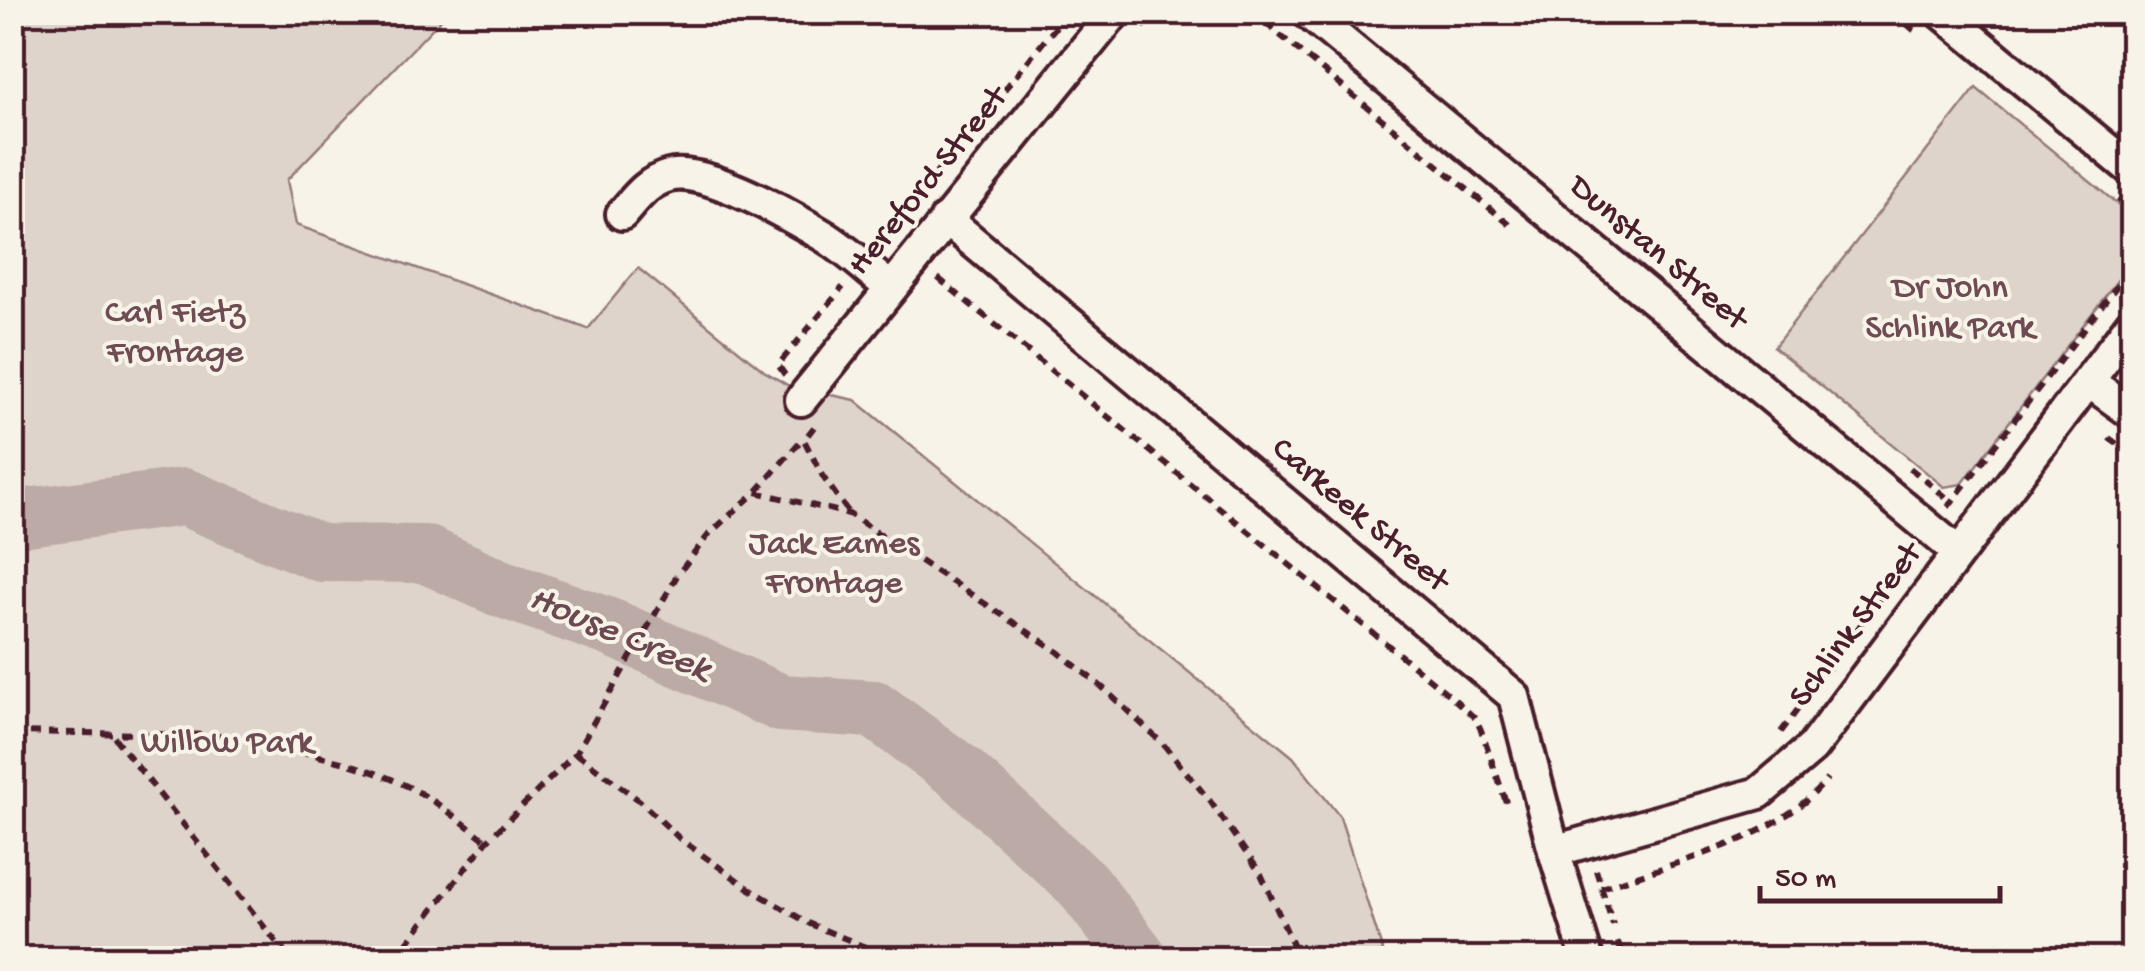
<svg xmlns="http://www.w3.org/2000/svg" width="2145" height="971" font-family="'Gochi Hand',sans-serif">
<rect width="100%" height="100%" fill="#f7f3e8"/>
<filter id="ink" filterUnits="userSpaceOnUse"><feTurbulence type="fractalNoise" baseFrequency=".01" numOctaves="2"/><feDisplacementMap in="SourceGraphic" scale="20" xChannelSelector="R" yChannelSelector="G"/><feConvolveMatrix kernelMatrix="1 2 1 2 8 2 1 2 1" color-interpolation-filters="sRGB"/></filter>
<g filter="url(#ink)">
<path fill="#ded4cc" stroke="#947a7c" stroke-width="2.5" d="M12 13H447L287 180 296 225 588 329 638 268 764 371 789 386 855 400 1293 757 1340 817 1385 958H13Z
M1976 88 2132 216V261L1962 484 1944 487 1774 347Z"/>
<g fill="none" stroke-linecap="round" stroke-linejoin="round">
<path stroke="#bcaaa7" stroke-width="58" d="M12 519 184 497 321 553 425 554 500 588 612 628 781 703 874 709 961 773 1082 884 1139 958"/>
<defs>
<path id="street" d="M1307 12 1959 553
M1941 12 2132 170
M622 214C636 198 647 182 669 176 704 166 792 217 824 236 848 251 869 271 891 288
M946 219 1514 696 1554 851 1587 958
M2088 381 2132 413
M801 400 1115 12
M1554 851 1759 793 1812 748 2132 323"/>
</defs>
<use href="#street" stroke="#4a1f2b" stroke-width="38"/>
<path stroke="#4a1f2b" stroke-width="6" stroke-dasharray="10 8" stroke-linecap="butt" d="M1252 12 1514 228
M1893 12 1916 32
M1143 27 1155 12
M2118 199 2132 211
M879 243 1068 12
M938 278 1454 699 1476 719 1481 730 1507 805
M785 375 778 365 843 287
M814 427 804 440 823 477 849 513
M2109 438 2132 455
M1910 468 1952 502
M757 491 804 437
M1948 507 2132 266
M12 732 219 735C277 746 358 761 411 788 438 802 463 823 487 841
M1781 732 1914 553
M114 737 289 958
M576 753 640 801 680 839 750 889 810 924 892 958
M1596 870 1613 925
M1601 888C1674 862 1779 840 1827 779
M1618 942 1623 958
M395 958 487 841 576 753 678 574 710 533 756 492 849 514 1057 651 1102 687 1163 744 1210 801 1261 874 1299 958
M2108 958 2132 929"/>
<use href="#street" stroke="#f7f3e8" stroke-width="30"/>
</g>
</g>
<g text-anchor="middle" dominant-baseline="central" stroke-width="8" stroke-linejoin="round" paint-order="stroke">
<g font-size="35" fill="#4a1f2b" stroke="#f7f3e8">
<text transform="translate(929 182) rotate(-51)">Hereford Street</text>
<text transform="translate(1657 254) rotate(40)">Dunstan Street</text>
<text transform="translate(1359 516) rotate(40)">Carkeek Street</text>
<text transform="translate(1857 626) rotate(-53)">Schlink Street</text>
</g>
<g font-size="35" fill="#6f4c53" stroke="#f7f3e8">
<text x="1950" y="289">Dr John<tspan x="1950" dy="40">Schlink Park</tspan></text>
<text x="175" y="314">Carl Fietz<tspan x="175" dy="40">Frontage</tspan></text>
<text x="834" y="545">Jack Eames<tspan x="834" dy="40">Frontage</tspan></text>
<text x="227" y="744">Willow Park</text>
</g>
<g font-size="38" font-style="italic" fill="#6c4950" stroke="#f7f3e8">
<text transform="translate(619 636) rotate(23)">House Creek</text>
</g>
</g>
<rect width="2145" height="971" fill="none" stroke="#f7f3e8" stroke-width="50"/>
<rect x="25" y="25" width="2095" height="921" fill="none" stroke="#4a1f2b" stroke-width="4" filter="url(#ink)"/>
<path d="M1760 886v15h240v-15" fill="none" stroke="#4a1f2b" stroke-width="5"/>
<text x="1775" y="886" font-size="30" fill="#4a1f2b" stroke="#f7f3e8" stroke-width="8" paint-order="stroke">50 m</text>
</svg>
